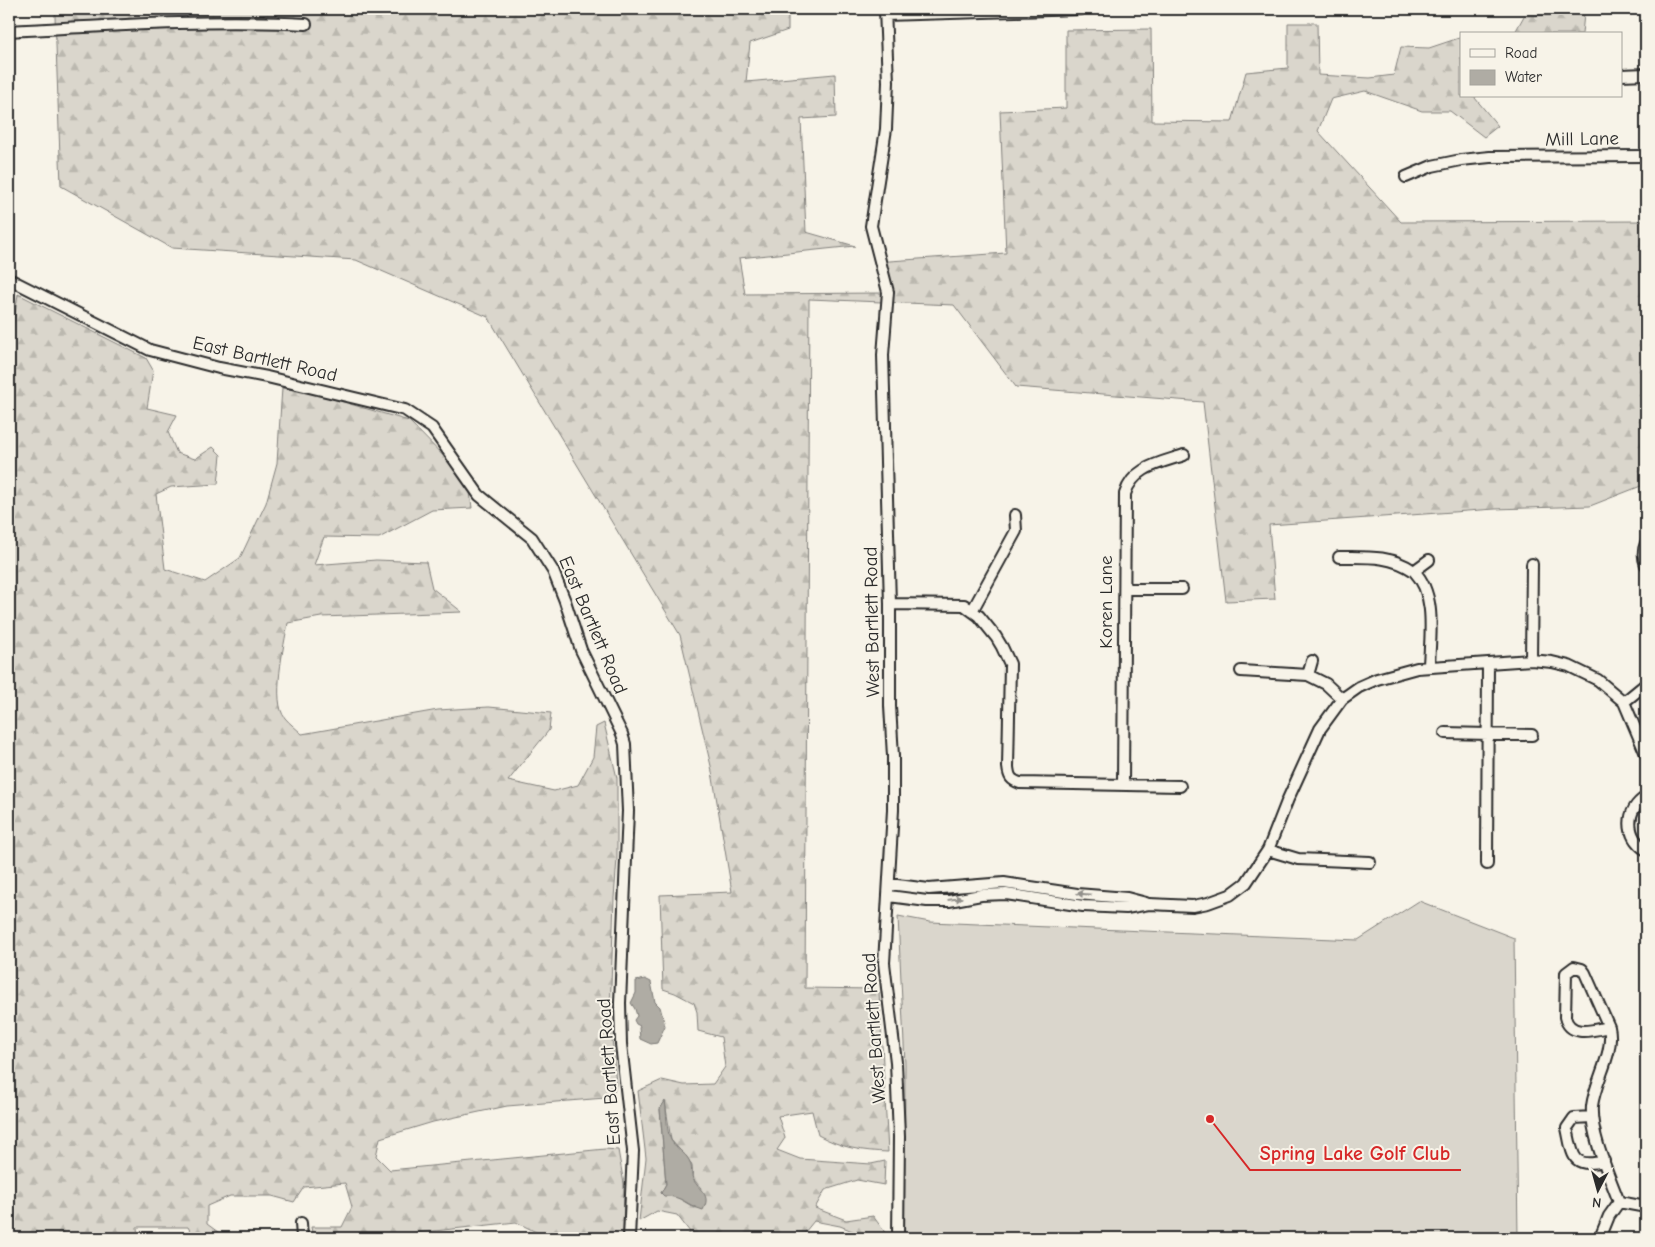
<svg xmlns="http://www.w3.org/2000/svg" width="1655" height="1247" font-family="'Comic Neue',sans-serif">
<defs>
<pattern id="forest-firs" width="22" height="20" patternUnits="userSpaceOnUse" patternTransform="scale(1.25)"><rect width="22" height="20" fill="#dad6cc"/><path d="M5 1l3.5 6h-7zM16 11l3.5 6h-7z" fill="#bbb8af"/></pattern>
</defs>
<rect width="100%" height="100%" fill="#f7f3e8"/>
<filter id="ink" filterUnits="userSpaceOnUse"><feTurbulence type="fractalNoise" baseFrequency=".02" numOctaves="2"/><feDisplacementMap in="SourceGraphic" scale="10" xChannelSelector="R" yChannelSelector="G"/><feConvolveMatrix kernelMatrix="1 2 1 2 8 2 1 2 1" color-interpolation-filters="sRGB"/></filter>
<g filter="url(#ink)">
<path fill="#dad6cc" stroke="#82807c" d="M1419 901 1514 938 1518 1238H904L905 1065 898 916 930 922 1358 940Z"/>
<path fill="url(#forest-firs)" stroke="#82807c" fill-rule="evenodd" d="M56 9H788V30L750 43 746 82 835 74 836 117 801 119 806 232 855 246 739 258 745 294 882 293 875 262 1006 253 1000 111 1066 108V30L1151 29 1152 121 1232 122 1246 72 1288 68V23H1317L1318 75 1370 78 1394 75 1401 47 1429 48 1459 38 1461 39V96H1476L1475 98 1498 126 1484 137 1450 111H1422L1365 91 1331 99 1318 131 1401 222 1646 221V484L1590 506 1495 509 1269 525 1275 599 1226 601 1203 402 1016 387 954 305 809 299 805 988 874 989 879 992 888 1152C861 1151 842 1148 818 1135L812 1111 778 1116 785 1138 777 1150 800 1159 871 1164 885 1161 884 1185 857 1180 825 1190 815 1208 846 1220 873 1216 889 1238H870L840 1226 814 1221 805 1232 806 1238H686L690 1232 677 1215 657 1211 639 1221 646 1158 638 1091 662 1080 684 1085 713 1084 725 1067 721 1037 698 1031 697 1012 694 1003 675 993 663 989 660 895 732 892 711 766 680 635 488 317 356 260 172 248 61 186 55 16ZM665 1102 671 1140 688 1159 692 1166 693 1179 701 1188 695 1208 675 1196 661 1193 666 1184 660 1109Z
M1584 14 1582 34H1514L1524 16Z
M18 294 146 358 153 370 147 408 177 415 168 432 177 453 195 459 213 447 221 455 218 484 171 487 156 494 165 569 205 582 240 558 266 503 277 463 282 388 312 393 409 421 458 471 470 492 472 508 432 510 379 538 324 537 314 565 376 560 426 562 432 588 462 612 321 617 288 623C284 644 271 702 285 718 290 724 297 729 302 734L438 710 489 707 551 713 549 730 508 781 554 791 578 785 593 757 596 727 604 723 617 778V859L614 898 610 1015 616 1083 614 1092 605 1098 507 1106 433 1122 380 1138 376 1156 390 1170 605 1149 618 1150 624 1184 623 1238H537L538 1233 516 1222 371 1238H313L311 1227H342L352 1207 345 1183 304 1187 294 1202 272 1196H230L207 1206V1224L222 1235 268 1238H194L188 1227H137L138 1238H9V354Z"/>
<path fill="#afaca4" stroke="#7a7874" d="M645 979 651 982 655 1002 660 1007 665 1026 657 1043 651 1044 640 1039 639 1028 640 1026 636 1024 634 1020 637 1016 635 1009 631 1003 636 993V981Z
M665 1101C667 1111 666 1131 671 1140 674 1146 682 1151 687 1157 694 1166 690 1172 693 1179 699 1191 712 1194 703 1210 686 1205 683 1196 664 1196L661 1193 666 1184 660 1109Z"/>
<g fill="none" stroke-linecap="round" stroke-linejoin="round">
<defs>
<path id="minor" d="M885 9 888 82 886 129 871 226 888 292 883 355 890 604V706L893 756V810L884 963 896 1062 899 1137 898 1238
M885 15 1081 9
M9 31C108 26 207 19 306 24
M1621 75 1646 74
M1406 177 1432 166 1461 160 1490 157 1646 156
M9 279 150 350 219 368 267 377 405 410 432 428 479 495 532 538 553 571 565 601 581 650 622 734 625 744 628 811 620 1003 621 1044 633 1151 629 1238
M1646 543C1643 550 1643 558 1646 565
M1339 557C1366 557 1391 555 1414 571L1429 560
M1414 571C1437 595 1430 636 1429 666
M1125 589H1182
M890 604 964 605 979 616 996 637 1002 647 1010 664 1008 767C1009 777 1011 780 1020 783L1180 786
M972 611 1016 531 1015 515
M1531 660 1532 564
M1241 671 1308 675 1326 684 1342 699
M1308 675 1312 661
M1624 702 1646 684
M1445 733 1532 735
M1123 785 1125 494C1133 467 1160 463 1184 455
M1646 797C1625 810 1625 836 1646 850
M1268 850 1298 859 1370 862
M1487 864 1488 663
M889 884 929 889 1004 883 1077 894 1127 898 1146 903
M889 896 927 901H949L981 895 1006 894 1083 906 1126 908 1149 904 1193 906 1208 903 1230 895 1246 883 1268 850 1288 799 1320 729 1342 699 1359 687 1377 679 1417 668 1531 660 1552 662 1569 666 1598 680 1624 702 1646 754
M1574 967 1582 969 1585 973 1609 1027C1593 1030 1570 1038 1565 1017L1566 973Z
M1592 1117 1574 1118 1567 1128C1573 1155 1571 1169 1604 1161
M1619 1202 1646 1207
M301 1223 302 1238
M1600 1238 1609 1216 1619 1202C1609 1175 1590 1134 1592 1106 1595 1080 1615 1053 1609 1027"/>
</defs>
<use href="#minor" stroke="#2b2b2b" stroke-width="14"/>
<use href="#minor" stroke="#f7f3e8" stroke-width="10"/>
</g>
<defs><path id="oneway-solid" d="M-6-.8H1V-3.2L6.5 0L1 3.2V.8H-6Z" transform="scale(1.25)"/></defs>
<g fill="#918f8a">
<use href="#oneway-solid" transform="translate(1084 894) rotate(-175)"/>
<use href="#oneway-solid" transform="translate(955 899) rotate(-8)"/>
</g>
</g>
<g text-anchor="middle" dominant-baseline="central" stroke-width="4" stroke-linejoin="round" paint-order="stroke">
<g font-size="19" fill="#2b2b2b" stroke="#f7f3e8">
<text transform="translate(1582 139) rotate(-1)">Mill Lane</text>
<text transform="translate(265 359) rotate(13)">East Bartlett Road</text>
<text transform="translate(1106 602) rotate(-90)">Koren Lane</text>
<text transform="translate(872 622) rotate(-91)">West Bartlett Road</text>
<text transform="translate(593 625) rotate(67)">East Bartlett Road</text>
<text transform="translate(874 1028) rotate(-94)">West Bartlett Road</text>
<text transform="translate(609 1072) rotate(-94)">East Bartlett Road</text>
</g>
</g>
<path fill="none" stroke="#d62828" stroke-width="2" d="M1210 1119L1250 1170H1461"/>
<circle fill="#d62828" stroke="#f7f3e8" stroke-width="2" cx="1210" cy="1119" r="5"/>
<g font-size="20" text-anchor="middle" font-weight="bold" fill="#d62828" stroke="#f7f3e8" stroke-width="4" stroke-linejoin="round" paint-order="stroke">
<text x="1355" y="1160">Spring Lake Golf Club</text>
</g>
<rect width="1655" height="1247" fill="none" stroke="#f7f3e8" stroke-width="30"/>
<rect x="15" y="15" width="1625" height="1217" fill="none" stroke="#2b2b2b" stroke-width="2" filter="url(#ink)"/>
<rect x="1460" y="32" width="162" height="65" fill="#f7f3e8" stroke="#a5a39c"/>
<rect x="1470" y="49" width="25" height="8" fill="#f7f3e8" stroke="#a5a39c"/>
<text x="1505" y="58" font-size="15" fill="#2b2b2b">Road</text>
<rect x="1470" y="70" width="25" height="15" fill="#afaca4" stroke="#a5a39c"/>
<text x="1505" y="82" font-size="15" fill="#2b2b2b">Water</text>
<g transform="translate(1598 1190) rotate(186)" stroke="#f7f3e8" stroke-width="4" paint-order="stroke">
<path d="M0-4L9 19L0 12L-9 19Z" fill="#2b2b2b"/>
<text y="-8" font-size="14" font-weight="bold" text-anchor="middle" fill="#2b2b2b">N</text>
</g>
</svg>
